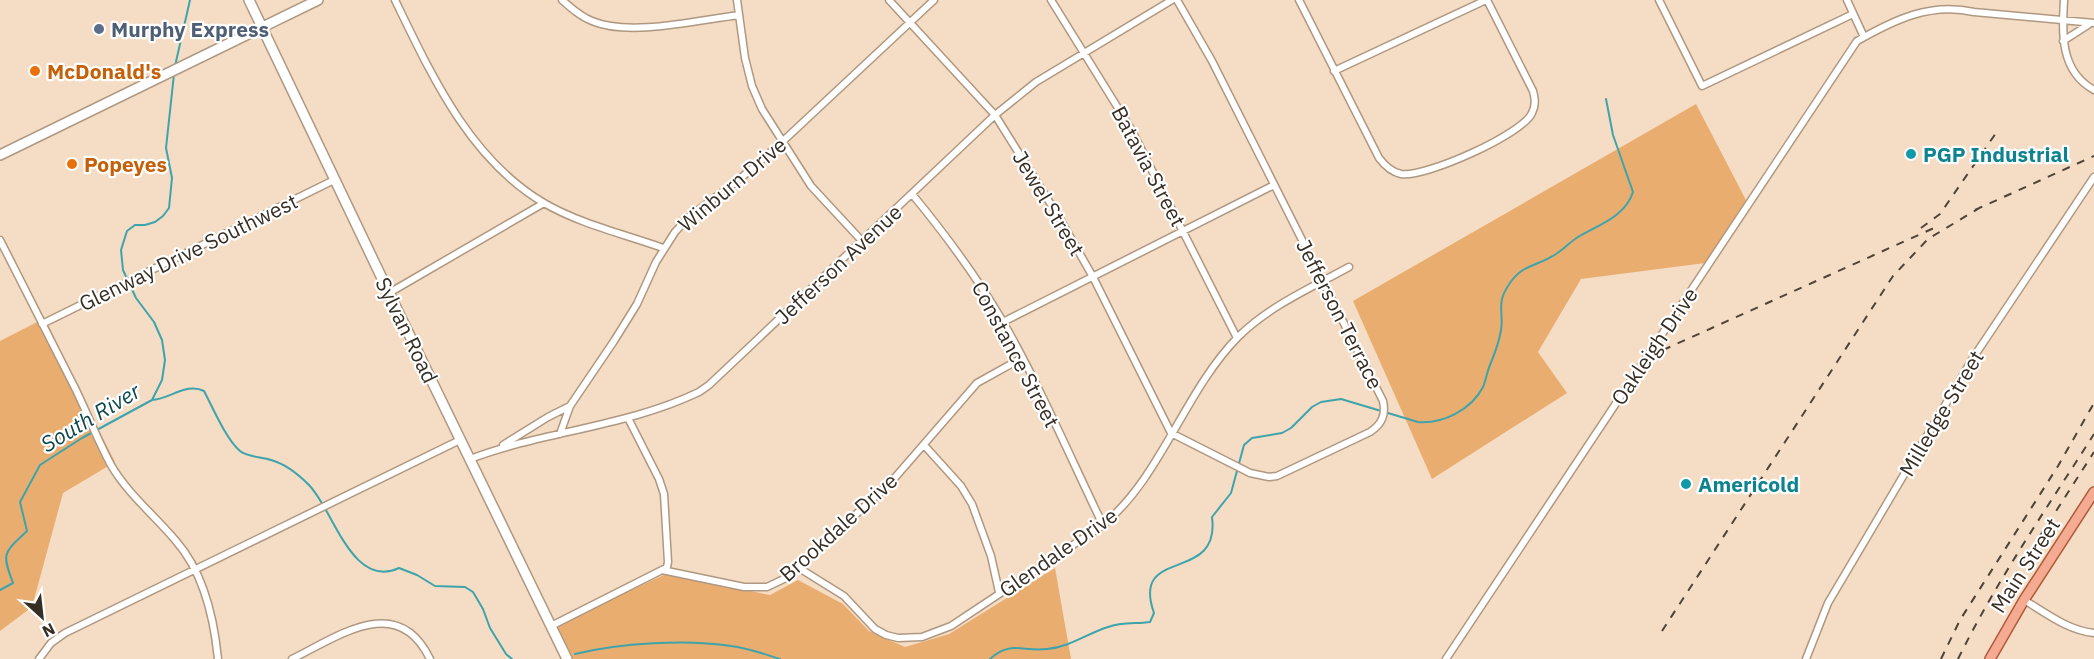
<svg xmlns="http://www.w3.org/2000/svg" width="2094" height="659" font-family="'IBM Plex Sans',sans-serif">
<rect width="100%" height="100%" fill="#f5dcc4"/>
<path fill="#eaad70" d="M1696 104 1747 202 1713 262 1581 279 1538 352 1567 393 1432 479 1353 301Z
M45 318 79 391 115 462 63 493 32 607 0 631V341Z
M1055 568 1071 659H570L554 626 666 574 770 595 798 580 843 604 869 631 905 647 949 634Z"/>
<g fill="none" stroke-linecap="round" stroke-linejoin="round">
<path stroke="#3ea4ac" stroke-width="2" d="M175 66 190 0
M152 400C170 399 187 382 204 391 213 408 226 439 240 451 247 457 262 457 271 460 286 464 298 474 309 485 333 509 352 590 399 568L417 575 435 586 465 587 473 592 483 609 490 628 506 654 512 659
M0 590 13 583C1 552 4 553 27 531L20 502 40 465 82 438 152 400 162 380 165 360 162 340 154 322 136 298 123 270 121 250 127 231 135 225H145L155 222 163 216 169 208 172 178 166 148 174 74
M575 654C620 643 686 639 731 646 748 648 764 654 780 659
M990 659C1010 640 1023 652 1047 649 1070 647 1086 634 1108 627 1122 622 1136 624 1150 622L1154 613C1130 545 1221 585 1212 517L1231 493 1244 445 1252 438 1282 433 1291 428 1312 407 1321 402 1341 399 1418 422C1443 424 1471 410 1483 387 1486 380 1487 372 1490 365 1495 353 1499 343 1501 330 1504 313 1496 304 1508 286 1522 263 1537 267 1556 254 1564 249 1570 242 1578 237 1598 225 1625 217 1633 192L1613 135 1606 99"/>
<defs>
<path id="street" d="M395 0C431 74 469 159 544 203 580 224 624 234 663 248
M562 0C571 8 581 17 592 21 630 37 698 20 739 15
M737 0 745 58 752 86 762 109 811 186 862 241
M889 0 995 115 1060 219 1093 277 1171 433 1250 473 1269 477 1277 476 1370 432C1382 424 1386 415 1383 401L1212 61 1177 0
M1051 0 1131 129 1237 338
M1299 0 1379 158C1385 166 1392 172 1401 174 1425 178 1523 134 1532 113 1536 105 1535 99 1533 91L1487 0
M1659 0 1702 86 1853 14
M1847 0 1864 37
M2064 0C2062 34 2060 71 2094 90
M2063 41 2088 25
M1334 71 1486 0
M912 194C945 234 976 276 1002 320 1040 386 1070 457 1103 525
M0 240C25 290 51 340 76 390 88 415 98 441 111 465 127 493 155 516 176 541 204 573 214 618 218 659
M389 293 544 203
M1003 322 1274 185
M42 324 334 180
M628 418 659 479 664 494 668 562 667 567 662 570
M560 434 570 406 614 341 637 304 656 262 675 232 689 217 741 178 782 142 934 0
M503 445 548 417 570 406
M924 445 961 486 972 504 991 556 999 592
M470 459C544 431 626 427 699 392L709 385 995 115 1036 82 1172 0
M799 568 844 596 875 629 886 635 898 638 922 637 951 626 1103 525C1162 476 1184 392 1238 337 1269 306 1311 288 1349 267
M2024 600C2046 613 2067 630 2094 633
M551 626 662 570 744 587H767L788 577 892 481 977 383 1022 358
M39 659 51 643 65 633 460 440
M292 659C339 636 398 592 430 659
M1446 659 1857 41C1894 20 1930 2 1974 12L2094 23
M1806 659 1828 603 1973 358 2094 177"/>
<path id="secondary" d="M249 0 389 293 567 659
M0 155 318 0"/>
<path id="primary" d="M1990 659 2024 600 2094 492"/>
</defs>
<use href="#street" stroke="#af9881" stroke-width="9"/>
<use href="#secondary" stroke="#af9881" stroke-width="12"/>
<use href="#primary" stroke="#ae5a3b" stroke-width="12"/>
<use href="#street" stroke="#fff" stroke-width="6"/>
<use href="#secondary" stroke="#fff" stroke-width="9"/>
<use href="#primary" stroke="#f5ab91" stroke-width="9"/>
<path stroke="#4f4438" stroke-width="2" stroke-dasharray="8 8" stroke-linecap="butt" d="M1975 210 2094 156
M1921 228 1940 214 1996 133
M1663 350 1934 228
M2013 578 2094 452
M1662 631 1893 276 1928 239 1981 207
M1941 659 1960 620 2058 466 2094 403
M1958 659C1997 580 2047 508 2094 434"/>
</g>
<circle fill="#5c6f8a" stroke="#fff" stroke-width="2" cx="99" cy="29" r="6"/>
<g fill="#e8710a" stroke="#fff" stroke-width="2">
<circle cx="35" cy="71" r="6"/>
<circle cx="72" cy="164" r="6"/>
</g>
<g fill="#0f9aa8" stroke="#fff" stroke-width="2">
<circle cx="1911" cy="154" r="6"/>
<circle cx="1686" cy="484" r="6"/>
</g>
<g text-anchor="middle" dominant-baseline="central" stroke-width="4.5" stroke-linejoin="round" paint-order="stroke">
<g font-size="21" font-weight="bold" fill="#4e5e75" stroke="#fff" text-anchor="start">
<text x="111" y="29">Murphy Express</text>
</g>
<g font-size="21" font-weight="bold" fill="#c56008" stroke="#fff" text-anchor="start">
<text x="47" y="71">McDonald's</text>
<text x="84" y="164">Popeyes</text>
</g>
<g font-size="21" font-weight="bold" fill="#0d838f" stroke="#fff" text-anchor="start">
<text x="1923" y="154">PGP Industrial</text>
<text x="1698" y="484">Americold</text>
</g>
<g font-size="21" fill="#362d23" stroke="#fff">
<text transform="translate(1149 166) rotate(62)">Batavia Street</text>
<text transform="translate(732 184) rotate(-40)">Winburn Drive</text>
<text transform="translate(1049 203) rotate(59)">Jewel Street</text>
<text transform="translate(188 252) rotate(-26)">Glenway Drive Southwest</text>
<text transform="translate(838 264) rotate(-43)">Jefferson Avenue</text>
<text transform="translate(1340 314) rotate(63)">Jefferson Terrace</text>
<text transform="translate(407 330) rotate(64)">Sylvan Road</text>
<text transform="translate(1654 346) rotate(-56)">Oakleigh Drive</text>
<text transform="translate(1016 354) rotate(62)">Constance Street</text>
<text transform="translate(1941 413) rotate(-59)">Milledge Street</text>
<text transform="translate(838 527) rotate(-42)">Brookdale Drive</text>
<text transform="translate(1058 552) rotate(-35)">Glendale Drive</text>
<text transform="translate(2025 565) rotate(-57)">Main Street</text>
</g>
<g font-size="22" font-style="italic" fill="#0a484d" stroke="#fff">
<text transform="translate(90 417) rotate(-31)">South River</text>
</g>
</g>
<g transform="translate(42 617) rotate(153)" stroke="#ffffff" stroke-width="4.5" paint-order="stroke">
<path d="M0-4.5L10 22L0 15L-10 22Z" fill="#362d23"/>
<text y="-9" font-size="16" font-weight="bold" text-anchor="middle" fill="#362d23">N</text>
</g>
</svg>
